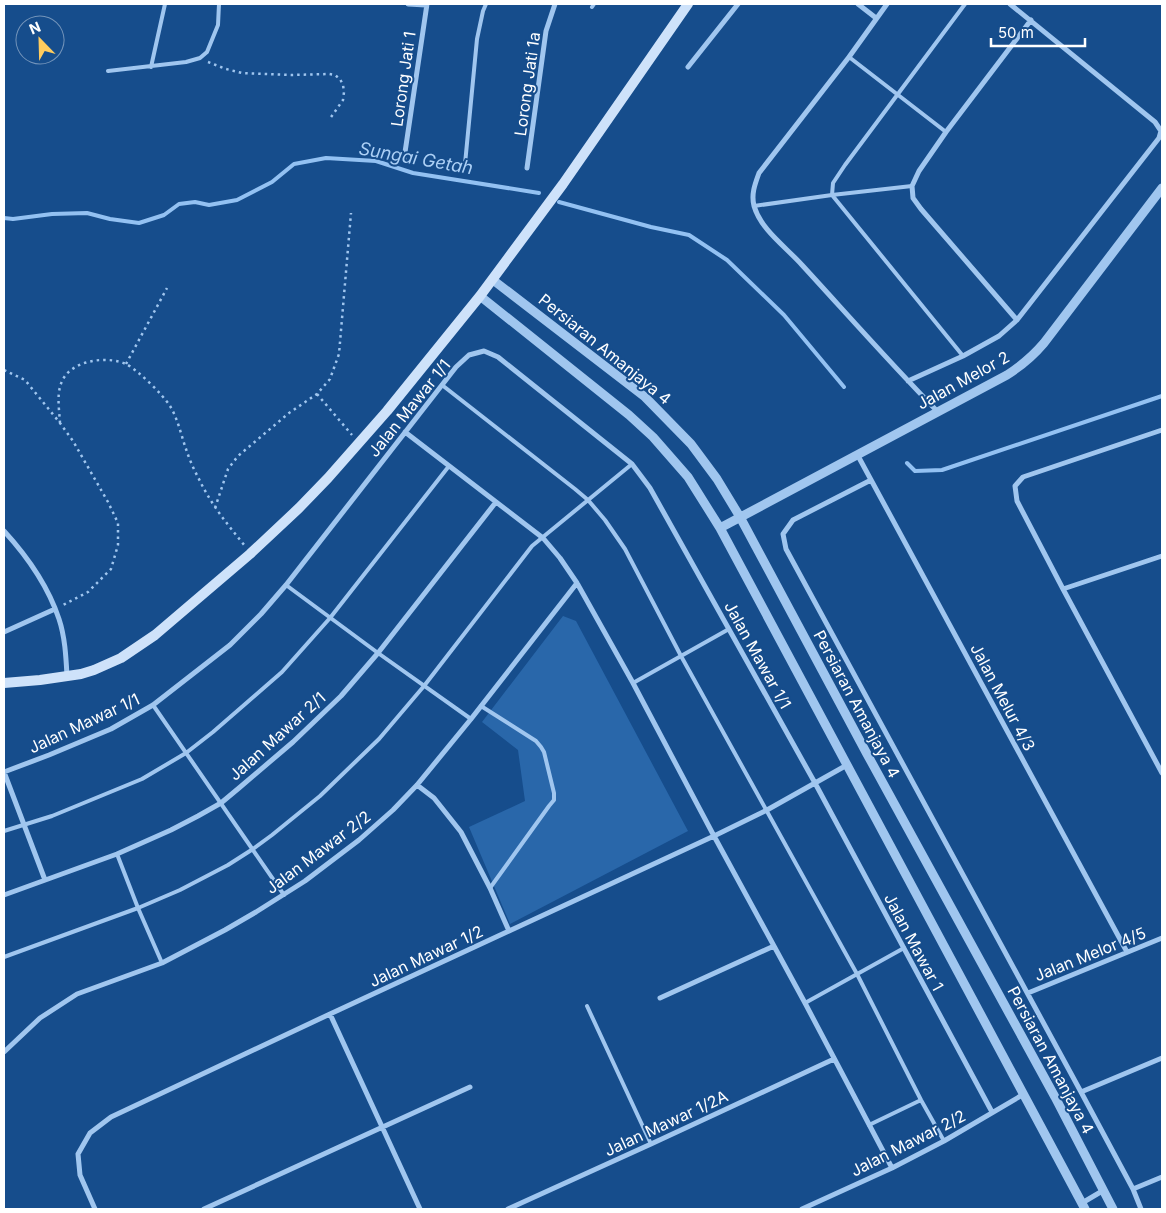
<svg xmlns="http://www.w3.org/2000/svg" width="1166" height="1213" font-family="Inter,sans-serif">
<rect width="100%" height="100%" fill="#164d8c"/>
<path fill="#2967aa" d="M563 616 576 621 688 831 510 924 469 827 525 801 518 750 482 722Z"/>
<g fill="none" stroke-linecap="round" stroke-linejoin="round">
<path stroke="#93c1f2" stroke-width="4" d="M559 202 651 227 689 235 727 260 784 315 844 387
M4 218 13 219 52 214 87 213 110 219 139 223 164 215 179 204 195 202 209 205 237 200 272 182 294 164 326 158 376 161 413 173 539 193
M907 463 915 471 942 470 1162 396"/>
<path stroke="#a0c6ef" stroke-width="2.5" stroke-dasharray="2.5 4" stroke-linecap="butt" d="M208 62 226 69 242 73 292 75 329 74 335 75 340 79 343 85 344 92 343 100 329 120
M126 364 167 288
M4 370 25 380 60 423 73 441 108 502 118 523V545L111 569 88 592 63 605
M317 394 352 435
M60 423C59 405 54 383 71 370 85 359 110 357 126 364 138 370 163 395 170 406 178 419 181 435 186 449 189 458 193 468 198 477 210 503 227 524 245 546
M215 508 228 469 238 456 289 413 317 394 330 379 339 354 351 213"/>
<path stroke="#a0c6ef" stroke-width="4" d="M592 7 594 4
M849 57 946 132
M151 67 165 4
M108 71 186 62 200 58 207 52 218 25 219 4
M465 164 477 39 483 11 486 4
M754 206 832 195 912 186
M963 356 832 195 833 183 845 165 965 4
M442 385 575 489 588 500 605 520 625 549 681 656 857 974 921 1100 944 1141
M286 585 378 653 471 719
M633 683 729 629
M153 705 284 895
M481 706 536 741 541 747 544 752 554 793V800L549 806 490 888
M4 831 52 816 142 779 186 753 213 732 282 672 330 618 449 466
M117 854 138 908 162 963
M4 957 138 908 180 890 228 865 253 849 272 835 320 796 379 739 424 686 532 546 632 464
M805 1003 904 948
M587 1006 651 1144
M869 1125 921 1100"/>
<path stroke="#a0c6ef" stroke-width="5" d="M408 4 426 5
M858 4 876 18
M887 4 849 57 759 173C755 184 751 194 754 206 761 230 786 247 802 265 847 314 891 364 938 412
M688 67 738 4
M404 159 427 4
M527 168 546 31 555 4
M1017 320 921 209 913 198 912 186 919 171 946 132 1031 20
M908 381 963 356 999 336 1017 320 1159 138 1161 131 1155 122 1010 4
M1162 430 1023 477 1015 486 1017 501 1063 589 1162 556
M405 432 543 538 560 558 577 583 633 683 714 836 805 1003 892 1168
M857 454 1127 952
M871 480 793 520 783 534 786 549 1081 1092 1133 1189 1141 1209
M4 531C26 555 48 586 59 619 65 637 66 657 67 676
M1063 589 1162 773
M4 632 55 609
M4 772 49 755 111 729 153 705 230 645 261 614 286 585 456 367 469 355 484 351 498 357 632 464 650 488 815 783 992 1112
M4 772 45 880
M417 785 434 798 461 832 490 888 509 931
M4 895 117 854 171 830 198 816 221 803 239 788 293 742 341 696 378 653 496 502
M1028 993 1162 938
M660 998 774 946
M330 1014 420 1209
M4 1052 40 1018 77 994 162 963 225 930 256 912 305 881 359 840 393 810 417 785 471 719 577 583
M1081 1092 1162 1058
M1133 1189 1162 1177
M1082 1203 1104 1190
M95 1209 80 1175 78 1154 90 1133 111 1117 330 1014 714 836 767 810 847 765
M204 1209 470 1087
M508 1209 651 1144 834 1059
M802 1209 892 1168 944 1141 1024 1094"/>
<path stroke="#a0c6ef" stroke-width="9" d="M493 280 645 397 691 444 717 479 740 517 867 754 1055 1097 1113 1209
M480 296 629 415 653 437 688 477 720 528 1085 1209
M720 528 1007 375C1021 366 1033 356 1044 343L1162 188"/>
<path stroke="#cee2fa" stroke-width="10" d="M4 683 40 680 81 674 94 670 121 658 155 635 250 554 299 508 328 478 387 411 480 296 563 184 688 4"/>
</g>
<g text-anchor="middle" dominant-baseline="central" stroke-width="4" stroke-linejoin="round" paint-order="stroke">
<g font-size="16" fill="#fff" stroke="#164d8c">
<text transform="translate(403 79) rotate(-82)">Lorong Jati 1</text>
<text transform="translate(527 84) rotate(-82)">Lorong Jati 1a</text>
<text transform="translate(605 349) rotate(39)">Persiaran Amanjaya 4</text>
<text transform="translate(963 380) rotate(-29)">Jalan Melor 2</text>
<text transform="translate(409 408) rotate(-51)">Jalan Mawar 1/1</text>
<text transform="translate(758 655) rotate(61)">Jalan Mawar 1/1</text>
<text transform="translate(1003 697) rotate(62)">Jalan Melur 4/3</text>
<text transform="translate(857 704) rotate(62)">Persiaran Amanjaya 4</text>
<text transform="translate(84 723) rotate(-25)">Jalan Mawar 1/1</text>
<text transform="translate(277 736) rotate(-42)">Jalan Mawar 2/1</text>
<text transform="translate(318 852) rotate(-37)">Jalan Mawar 2/2</text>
<text transform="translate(914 942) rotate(62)">Jalan Mawar 1</text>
<text transform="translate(1090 954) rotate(-22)">Jalan Melor 4/5</text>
<text transform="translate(426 956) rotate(-25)">Jalan Mawar 1/2</text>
<text transform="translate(1051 1060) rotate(62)">Persiaran Amanjaya 4</text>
<text transform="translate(666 1123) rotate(-25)">Jalan Mawar 1/2A</text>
<text transform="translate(908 1143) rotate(-27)">Jalan Mawar 2/2</text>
</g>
<g font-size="18" font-style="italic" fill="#acd0f6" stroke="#164d8c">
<text transform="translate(416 158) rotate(10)">Sungai Getah</text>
</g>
</g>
<rect width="1166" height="1213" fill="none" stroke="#ffffff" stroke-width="10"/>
<g transform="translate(40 40) rotate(337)"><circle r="24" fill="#164d8c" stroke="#7394ba"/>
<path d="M0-4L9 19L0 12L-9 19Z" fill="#ffcc5e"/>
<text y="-8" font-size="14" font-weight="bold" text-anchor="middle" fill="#ffffff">N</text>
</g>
<path d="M991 38v8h94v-8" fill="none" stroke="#ffffff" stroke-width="2.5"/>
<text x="998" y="38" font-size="15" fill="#ffffff" stroke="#164d8c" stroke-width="4" paint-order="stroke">50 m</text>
</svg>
